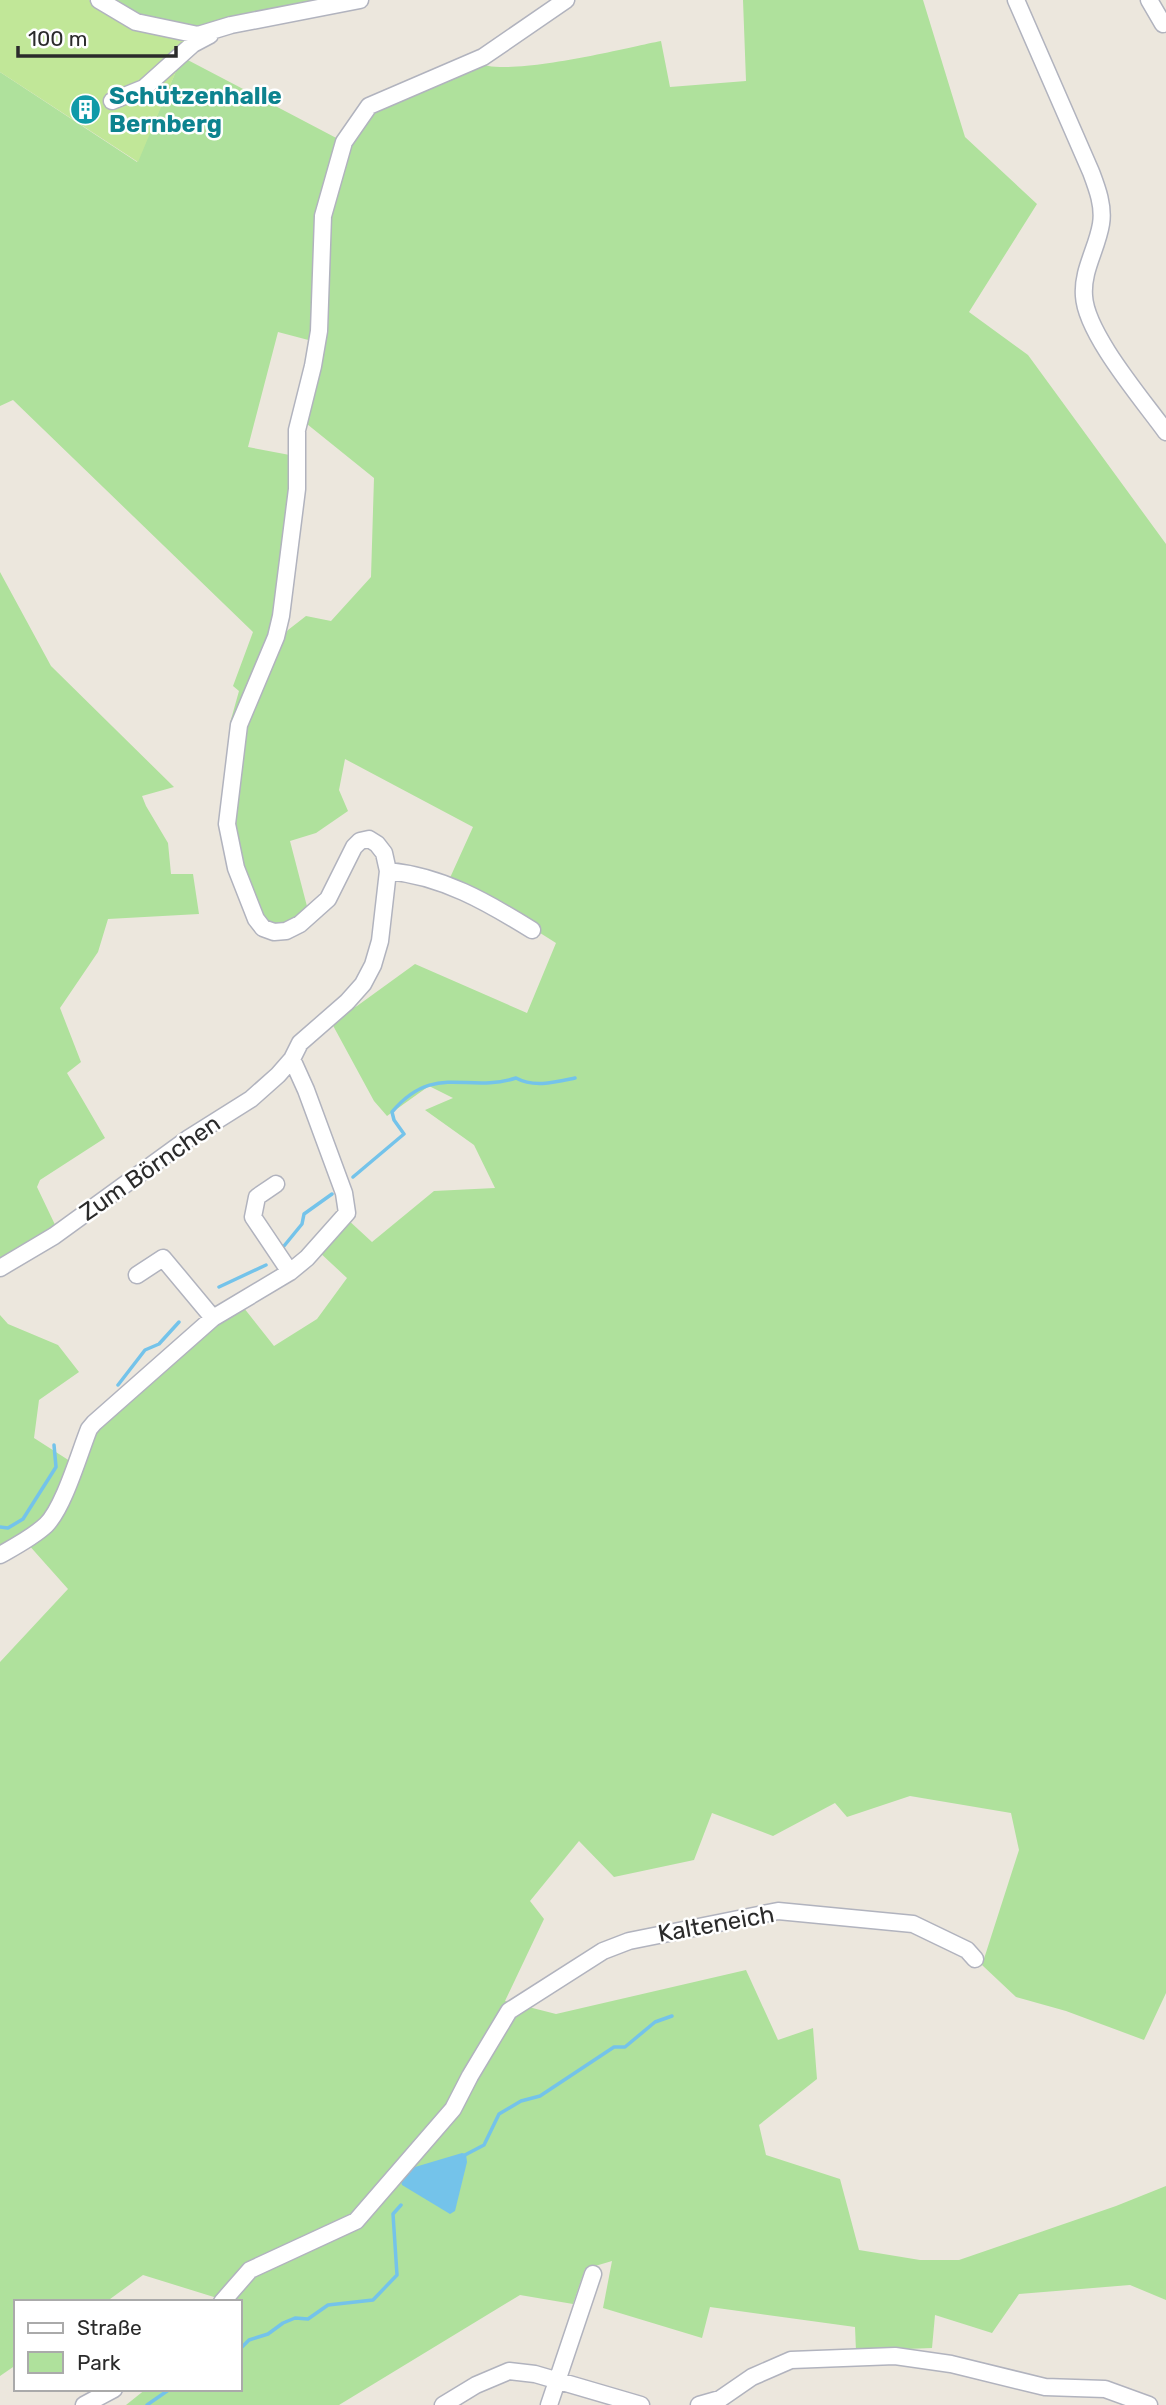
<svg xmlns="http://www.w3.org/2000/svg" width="1166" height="2405" font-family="Rubik,sans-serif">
<rect width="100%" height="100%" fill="#ece7dd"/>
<path fill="#afe19c" d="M102 0H334L199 32 137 20Z
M743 0H923L965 137 1037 204 969 312 1028 355 1166 544V1993L1144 2040 1066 2011 1016 1997 982 1965 1019 1850 1011 1813 910 1796 847 1817 835 1803 773 1836 712 1813 694 1860 614 1877 579 1841 530 1901 544 1919 505 2001 556 2014 746 1970 778 2040 813 2028 817 2079 759 2125 766 2155 840 2179 859 2250 920 2260H959L1116 2206 1166 2186V2300L1130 2285 1019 2294 992 2333 935 2315 932 2348 856 2351 855 2327 710 2307 702 2338 603 2308 612 2261 585 2269 573 2304 520 2295 339 2405H126L146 2389H240V2302H230L143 2275 106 2302H16V2365L0 2376V1662L68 1589 27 1543 0 1558V1315L8 1324 58 1345 79 1372 39 1400 34 1438 73 1463 90 1430 240 1303 274 1346 317 1319 347 1278 317 1250 346 1218 372 1242 434 1191 495 1188 474 1145 425 1110 453 1098 429 1086 387 1116 374 1101 330 1020 357 1006 415 964 527 1013 556 943 499 907 449 880 473 827 345 759 339 790 348 811 316 833 290 841 309 914 274 927 262 919 237 860 231 826 242 728 276 646 288 630 306 616 331 621 371 577 374 478 302 420 324 217 346 143 370 108 476 62C504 79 625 48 661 41L670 87 746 81Z
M182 57 342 141 321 214 316 342 278 332 248 447 295 456 279 613 235 726 230 723 239 691 233 686 253 632 13 400 0 406V72L137 162Z
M0 572 51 666 174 787 142 796 146 806 168 843 171 874H193L199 914 108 919 98 952 60 1008 81 1062 67 1073 105 1138 40 1180 37 1187 58 1231 0 1266Z"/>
<path fill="#c1e798" d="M0 0H89L135 26 198 38 182 57 138 162 0 72Z"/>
<path fill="#74c3ea" d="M462 2153 466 2154 467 2162 455 2211 450 2214 402 2185 400 2178 415 2167Z"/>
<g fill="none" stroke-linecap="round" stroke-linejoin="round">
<path stroke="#74c3ea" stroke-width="3.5" d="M353 1177 404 1134 394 1120 392 1112C434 1062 466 1094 516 1078 534 1088 556 1082 575 1078
M284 1246 302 1224 304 1214 332 1194
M219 1287 266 1265
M118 1385 145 1350 159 1344 179 1322
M0 1527 8 1528 23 1519 56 1467 54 1445
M463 2156 484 2145 499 2114 521 2101 540 2096 614 2047H625L655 2022 672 2016
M240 2349 249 2340 268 2334 283 2323 295 2318 308 2319 328 2305 373 2300 397 2275 393 2214 401 2205
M147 2405 170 2389"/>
<defs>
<path id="minor" d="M99 0 136 22 198 35 231 25 360 0
M1016 0 1091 172C1097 188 1104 206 1101 224 1097 249 1082 270 1084 296 1086 334 1143 400 1166 432
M1149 0 1163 24
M112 101 144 88 193 44 210 35
M388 871C442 876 487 902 532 930
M276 1184 257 1197 253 1217 290 1272
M0 1268 54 1236 189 1138 251 1099 278 1075 292 1059 300 1043 347 1002 363 984 373 965 380 941 388 871 384 853 377 844 369 839 360 841 354 847 328 899 300 924 286 931 274 932 263 928 256 919 236 868 227 824 239 725 276 637 281 616 297 489V430L313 366 319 331 323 216 344 142 369 106 483 57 566 0
M137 1275 163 1258 213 1318
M0 1555C16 1546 33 1537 46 1525 64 1507 79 1454 89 1429L94 1423 213 1318 290 1272 307 1258 347 1213 344 1193 306 1090 292 1059
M222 2302 250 2270 356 2221 453 2109 470 2076 509 2011 603 1951 629 1941 778 1911 913 1924 967 1950 975 1959
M84 2405 114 2389
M443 2405 476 2385 509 2371 535 2374 641 2405
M549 2405 593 2274
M699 2405 720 2399 752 2377 791 2360 895 2356 951 2364 1045 2387 1105 2389 1149 2405"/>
</defs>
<use href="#minor" stroke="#b1b3be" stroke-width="19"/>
<use href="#minor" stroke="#fff" stroke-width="16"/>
</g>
<defs>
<symbol id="building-disc" viewBox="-11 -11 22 22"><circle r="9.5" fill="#0f9aa8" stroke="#fff"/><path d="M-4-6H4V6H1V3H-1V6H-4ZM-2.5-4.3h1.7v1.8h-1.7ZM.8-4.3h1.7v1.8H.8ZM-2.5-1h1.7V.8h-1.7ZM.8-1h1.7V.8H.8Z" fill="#fff"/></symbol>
</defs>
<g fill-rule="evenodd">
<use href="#building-disc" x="68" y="92" width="35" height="35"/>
</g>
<g text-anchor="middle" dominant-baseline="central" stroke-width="5" stroke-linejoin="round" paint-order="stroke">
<g font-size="24" font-weight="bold" fill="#0d838f" stroke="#fff" text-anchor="start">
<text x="109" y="96">Schützenhalle<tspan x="109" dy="28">Bernberg</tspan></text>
</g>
<g font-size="24" fill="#2b2b2b" stroke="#fff">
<text transform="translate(150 1168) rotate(-35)">Zum Börnchen</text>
<text transform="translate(716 1924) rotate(-10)">Kalteneich</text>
</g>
</g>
<rect x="14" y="2300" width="228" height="91" fill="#ffffff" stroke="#aaaaaa" stroke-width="2"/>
<rect x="28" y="2323" width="35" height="10" fill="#ffffff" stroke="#aaaaaa" stroke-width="2"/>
<text x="77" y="2335" font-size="21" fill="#2b2b2b">Straße</text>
<rect x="28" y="2352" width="35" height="21" fill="#afe19c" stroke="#aaaaaa" stroke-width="2"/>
<text x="77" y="2370" font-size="21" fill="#2b2b2b">Park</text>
<path d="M18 46v10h158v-10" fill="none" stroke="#2b2b2b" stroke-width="3.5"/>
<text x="28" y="46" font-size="21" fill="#2b2b2b" stroke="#ffffff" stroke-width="5" paint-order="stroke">100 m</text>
</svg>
